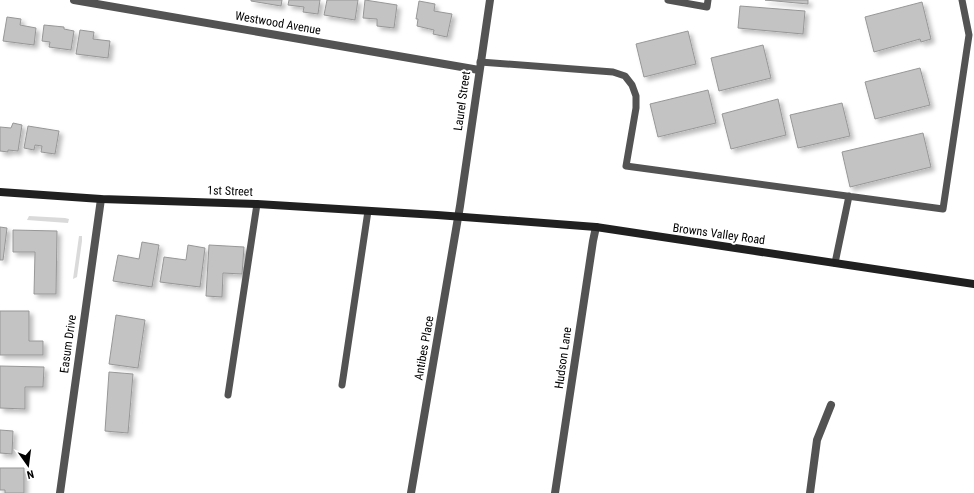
<svg xmlns="http://www.w3.org/2000/svg" width="974" height="493" font-family="'Roboto Condensed',sans-serif">
<defs>
<filter id="shadow"><feDropShadow dx="3.5" dy="3.5" stdDeviation="2" flood-color="#0004"/></filter>
</defs>
<rect width="100%" height="100%" fill="#fff"/>
<path fill="#dadada" d="M29 216 65 218 69 219 68 223 27 220Z
M79 236H82V241L77 277 73 279Z"/>
<path fill="#c3c3c3" stroke="#979797" filter="url(#shadow)" d="M251 0H282L281 6 251 1Z
M289 0H320L318 14 303 12 304 7 288 5Z
M327 0H358L355 20 324 15Z
M365 0 397 5 394 28 377 26V19L363 18Z
M765 0H808V4Z
M419 1 435 4 434 11 452 14 447 37 433 34 434 30 417 26 418 19H416Z
M922 2 931 39 921 42 920 39 874 52 865 17Z
M740 6 805 11 803 34 738 28Z
M7 17 21 19 20 25 36 28 34 45 3 41Z
M44 25 64 27V29L74 31 71 50 49 47 50 42 42 41Z
M80 30 94 32 93 39 110 41 108 58 76 54Z
M688 31 696 64 644 77 636 44Z
M763 45 771 78 719 91 711 58Z
M920 68 930 105 875 119 865 82Z
M708 90 716 123 658 137 650 104Z
M778 99 786 135 731 149 722 114Z
M842 103 850 136 798 148 790 115Z
M13 123 22 125 18 151 8 150V152L0 151V127L11 128Z
M28 126 59 131 55 154 41 152 42 146 35 145 34 150 24 148Z
M923 133 931 167 850 187 842 152Z
M0 227 7 228 3 260H0Z
M13 230 57 231 56 294H34L35 252H13Z
M142 242 159 245 152 287 113 281 118 255 139 259Z
M188 245 205 248 200 287 160 282 164 257 186 260Z
M209 245 244 247 242 274 223 273 222 297 206 296Z
M0 311H29V341H43V355H0Z
M116 315 145 320 138 368 109 364Z
M0 366 44 367 43 387H25V409L0 408Z
M109 372 133 374 128 433 105 431Z
M0 430 13 431 12 454 0 453Z
M0 468H24V493H5V490H0Z"/>
<g fill="none" stroke-linecap="round" stroke-linejoin="round">
<path stroke="#535353" stroke-width="7" d="M668 0 707 7 708 0
M480 62 613 72 625 76 632 85 636 96V108L626 166 943 209 969 35 962 0
M835 263 849 196
M342 385 368 211
M228 395 257 204"/>
<path stroke="#535353" stroke-width="8" d="M74 0 479 70
M60 493 101 199
M411 493 460 206 490 0
M555 493 593 241 596 227
M810 493 817 440 831 405"/>
<path stroke="#202020" stroke-width="8" d="M0 192 101 199 257 204 437 215 596 227 974 284"/>
</g>
<g text-anchor="middle" dominant-baseline="central" stroke-width="4" stroke-linejoin="round" paint-order="stroke">
<g font-size="12" fill="#000" stroke="#fff">
<text transform="translate(278 23) rotate(10)">Westwood Avenue</text>
<text transform="translate(462 101) rotate(-82)">Laurel Street</text>
<text transform="translate(230 191) rotate(2)">1st Street</text>
<text transform="translate(719 234) rotate(8)">Browns Valley Road</text>
<text transform="translate(68 344) rotate(-82)">Easum Drive</text>
<text transform="translate(424 348) rotate(-80)">Antibes Place</text>
<text transform="translate(563 358) rotate(-82)">Hudson Lane</text>
</g>
</g>
<g transform="translate(28 465) rotate(166)" stroke="#ffffff" stroke-width="3" paint-order="stroke">
<path d="M0-3L7 15L0 10L-7 15Z" fill="#000000"/>
<text y="-6" font-size="11" font-weight="bold" text-anchor="middle" fill="#000000">N</text>
</g>
</svg>
